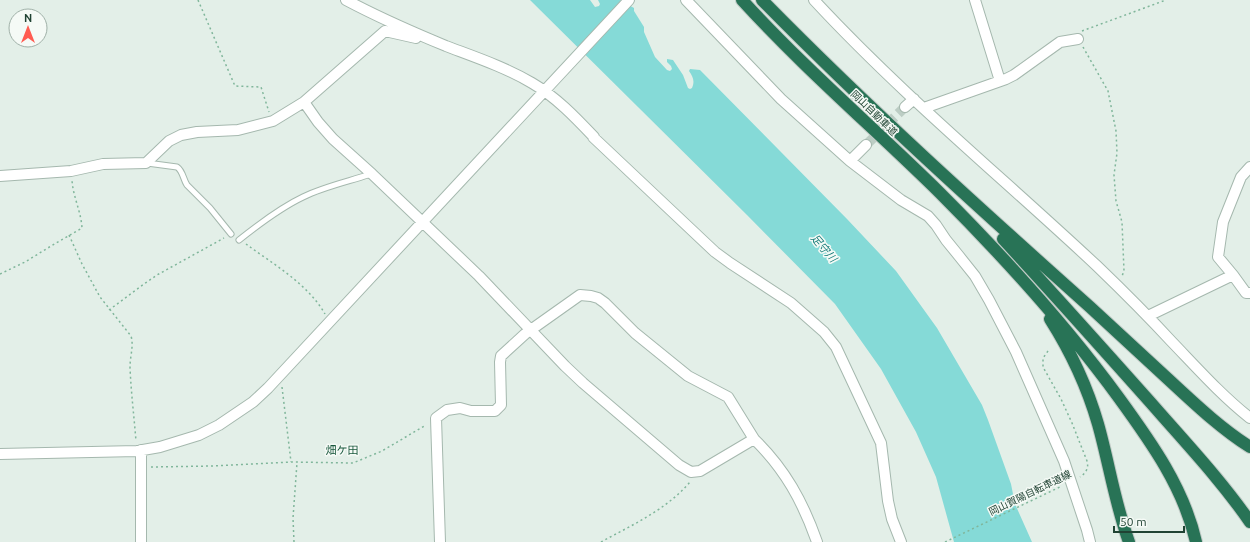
<svg xmlns="http://www.w3.org/2000/svg" width="1250" height="542" font-family="Ubuntu,'Noto Sans JP',sans-serif">
<rect width="100%" height="100%" fill="#e3efe8"/>
<path fill="#85dad7" d="M530 0H590L595 7 599 6 600 4 598 0H620L634 8V11L644 27V32L655 57 667 70 670 71 672 69 671 66 667 62V59L673 60 683 75 688 88 690 89 692 88C695 81 693 77 689 71L690 69 700 70 847 219 896 271 937 328 982 405 988 420 1011 484 1015 504 1032 542H954L936 477 916 432 881 369 835 304 747 215Z"/>
<g fill="none" stroke-linecap="round" stroke-linejoin="round">
<path stroke="#bccdc4" stroke-width="10" stroke-dasharray="10 5" stroke-linecap="butt" d="M866 145 905 107"/>
<defs>
<path id="lane" d="M147 163 177 167C183 171 183 179 187 185L210 208 231 234
M239 240C259 224 280 208 303 197 323 187 346 182 368 175L370 173"/>
<path id="street" d="M346 0C378 17 412 32 446 46 475 57 505 67 532 83 556 97 575 117 594 137H593L715 252 730 263 791 303 824 332 836 347 881 443 888 501 892 519 901 542
M686 0 781 99 850 161 901 200 928 216 936 225 946 240 959 256 975 276 989 300 1016 352 1064 461 1087 530 1090 542
M814 0C902 95 1003 178 1097 266 1123 291 1148 316 1172 342 1197 368 1222 396 1250 418
M975 0 1000 81
M304 102 318 122 333 139 372 174 479 276 565 366 583 383 679 465 691 472 700 471 754 439C785 469 803 502 817 542
M905 107 914 99
M924 108 1006 79 1014 75 1060 42 1078 39
M850 161 866 145
M0 176 71 171 103 164 146 163 169 141 181 135 197 132 238 130 273 121 304 102 385 31 416 38
M1233 275 1246 293H1250
M1148 316 1233 275 1218 257 1223 222 1241 177 1250 167
M141 450V542
M0 454 137 451 160 447 199 435 219 425 253 402 268 388 629 0
M440 542 436 418 447 410 460 408 471 411H495L501 405 500 362 501 356 525 334 580 295 591 296 598 298 605 303 635 333 688 376 728 397 754 439"/>
<path id="highway" d="M742 0C804 68 874 128 940 193 1004 257 1065 324 1119 398 1151 442 1184 488 1196 542
M762 0C867 107 978 207 1090 307 1116 331 1142 355 1168 379 1194 403 1220 428 1250 447
M1003 239C1053 293 1102 348 1151 403 1185 442 1221 480 1250 522
M1050 319C1071 352 1087 386 1098 424 1109 463 1115 504 1129 542"/>
</defs>
<use href="#lane" stroke="#a5b8ae" stroke-width="7"/>
<use href="#street" stroke="#a5b8ae" stroke-width="12"/>
<use href="#highway" stroke="#c1cac6" stroke-width="14"/>
<path stroke="#80b69b" stroke-width="1.5" stroke-dasharray="2 3" stroke-linecap="butt" d="M198 0 235 86 261 87 269 112
M1082 31 1166 0
M1083 47 1108 91 1116 131 1117 153 1114 175 1116 201 1122 222 1124 271 1122 276
M69 235 82 264 100 297 131 336C134 346 130 356 130 367 131 392 134 416 136 441
M246 244C273 264 308 284 325 314
M0 274 25 262 56 243 82 228C81 211 73 197 72 180
M109 310 144 284 157 275 224 238
M1048 351 1043 358V367L1061 399 1072 423 1087 461C1089 468 1086 473 1080 477
M282 387 291 462
M151 467 212 466 291 462 353 463 382 451 426 425
M294 542 293 518 297 463
M601 542C632 525 666 510 690 482
M945 542 1062 486"/>
<use href="#lane" stroke="#fff" stroke-width="5"/>
<use href="#street" stroke="#fff" stroke-width="10"/>
<use href="#highway" stroke="#287356" stroke-width="12"/>
</g>
<g text-anchor="middle" dominant-baseline="central" stroke-width="3" stroke-linejoin="round" paint-order="stroke">
<g font-size="10" fill="#204333" stroke="#f5faf6">
<text transform="translate(874 113) rotate(44)">岡山自動車道</text>
<text transform="translate(1030 493) rotate(-26)">岡山賀陽自転車道線</text>
</g>
<g font-size="11" font-style="italic" fill="#137b78" stroke="#f5faf6">
<text transform="translate(824 248) rotate(49)">足守川</text>
</g>
<g font-size="11" fill="#19583d" stroke="#f5faf6">
<text x="342" y="450">畑ケ田</text>
</g>
</g>
<g transform="translate(28 28)"><circle r="19" fill="#f5faf6" stroke="#a0b1a8"/>
<path d="M0-3L7 15L0 10L-7 15Z" fill="#ff5b51"/>
<text y="-6" font-size="11" font-weight="bold" text-anchor="middle" fill="#204333">N</text>
</g>
<path d="M1114 526v6h70v-6" fill="none" stroke="#204333" stroke-width="2"/>
<text x="1120" y="526" font-size="12" fill="#204333" stroke="#f5faf6" stroke-width="3" paint-order="stroke">50 m</text>
</svg>
